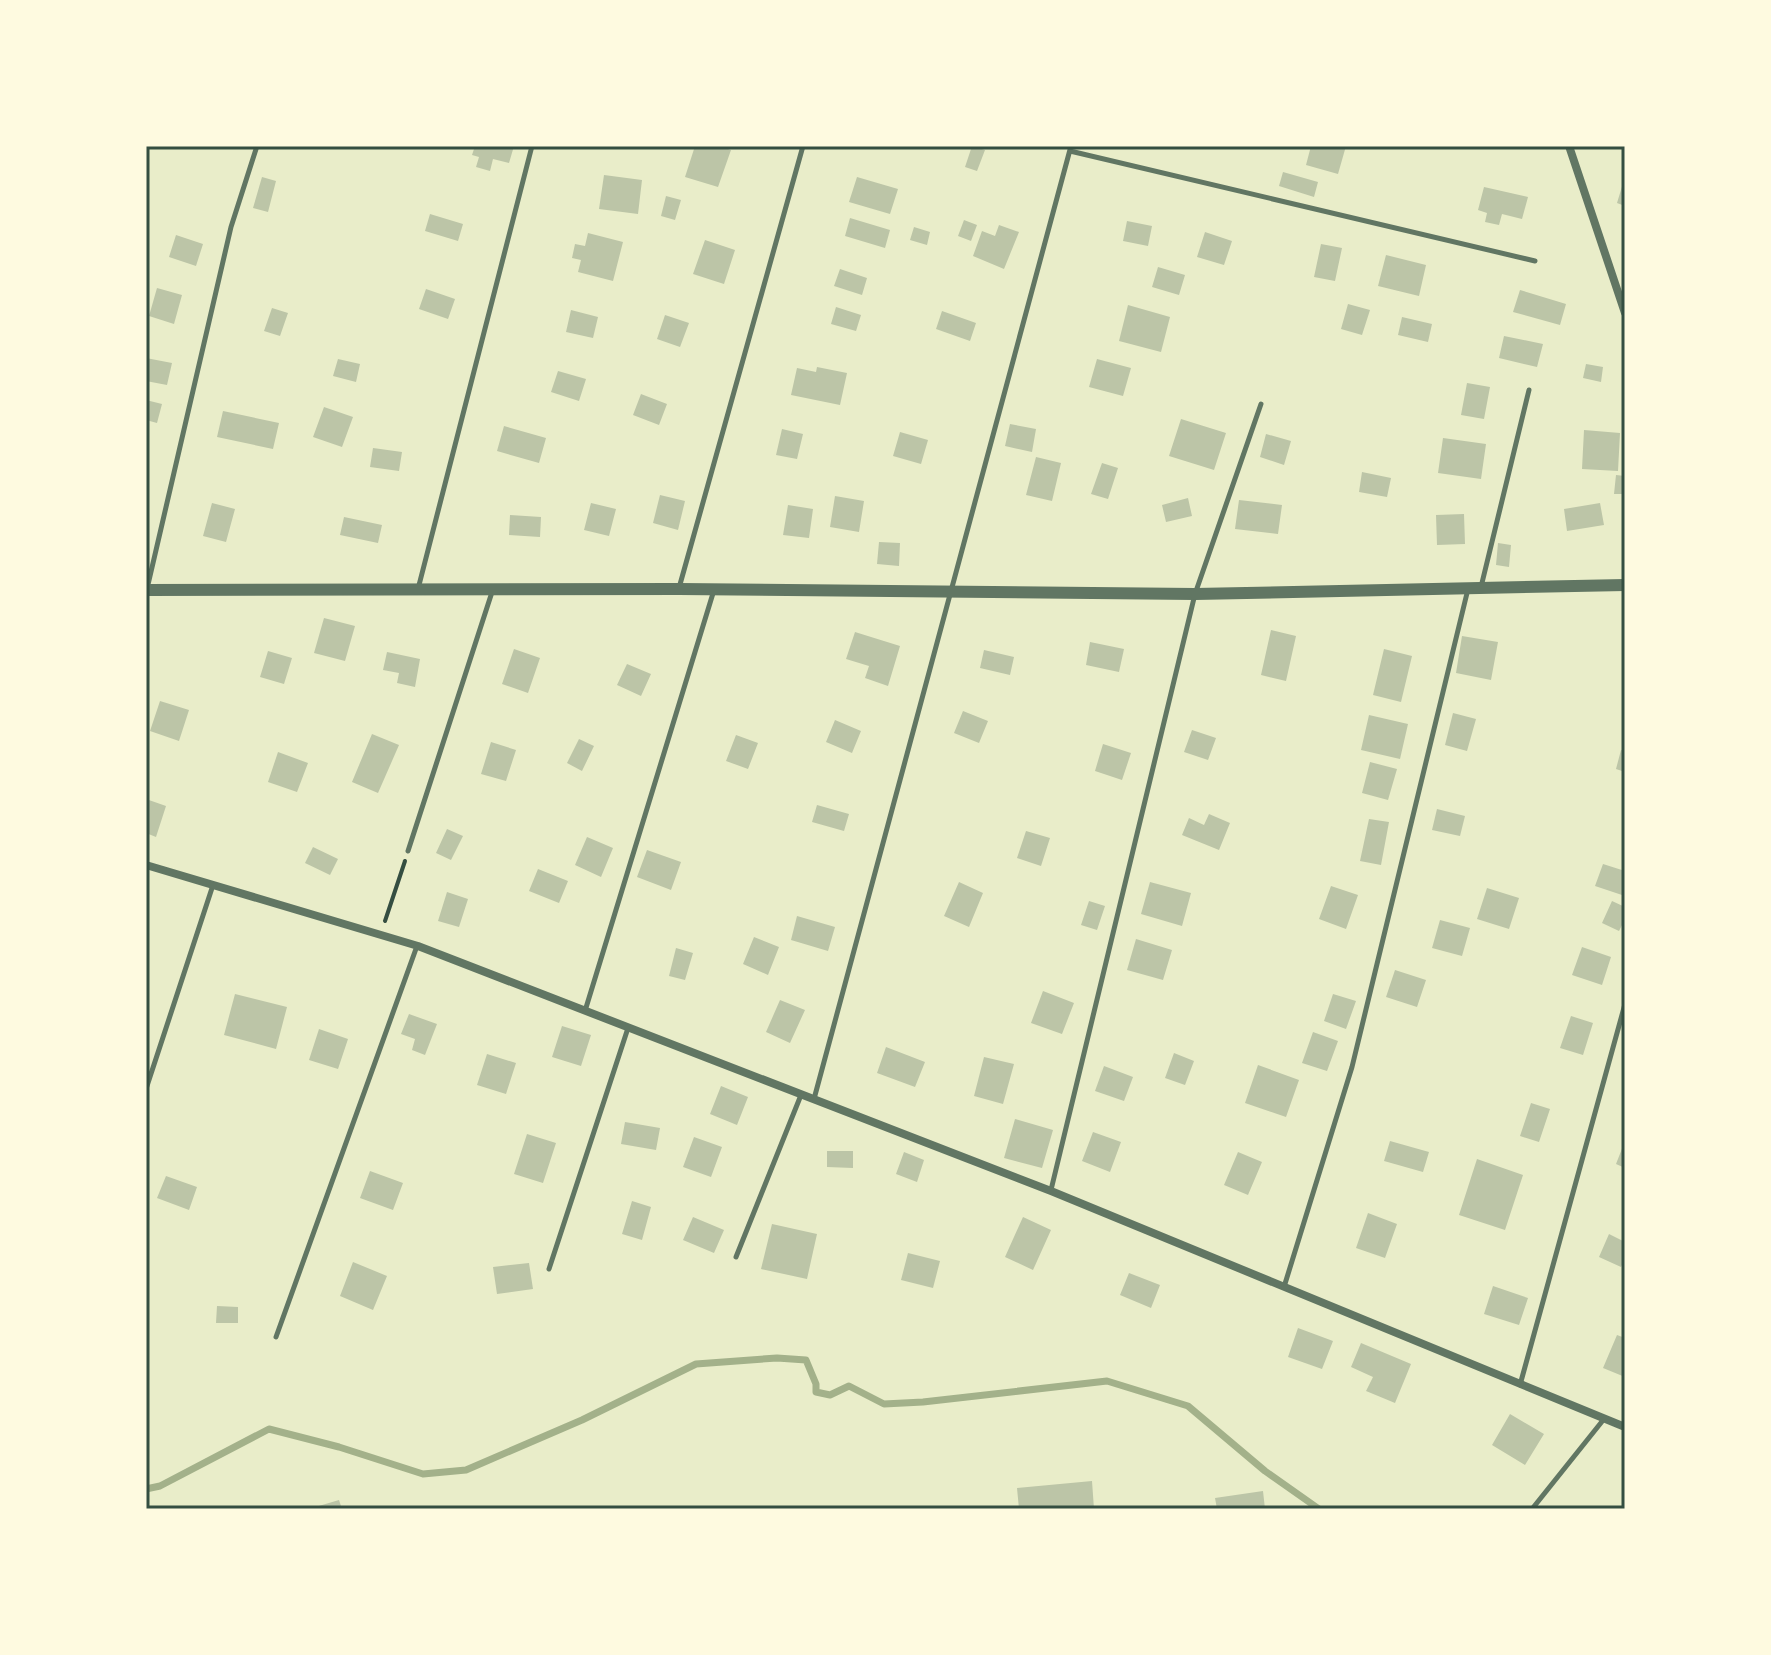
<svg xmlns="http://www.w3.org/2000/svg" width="1771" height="1655" font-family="Montserrat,sans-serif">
<rect width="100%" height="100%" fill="#e9edc9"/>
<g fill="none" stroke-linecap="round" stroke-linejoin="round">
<path stroke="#a3b18a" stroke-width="7" d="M146 1489 160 1486 269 1429 339 1447 423 1474 466 1470 582 1420 696 1364 777 1358 806 1360 816 1384V1392L830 1395 849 1386 884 1404 923 1402 1107 1381 1188 1406 1265 1471 1319 1509"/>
</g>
<path fill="#bcc5a7" d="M475 146H514L509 163 493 159 490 171 476 167 479 157 472 155Z
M695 146H719L731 150 718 187 685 177Z
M972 146 985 150 977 171 965 167Z
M1311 146H1346L1338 174 1306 165Z
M1283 172 1318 182 1314 197 1279 186Z
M604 175 642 180 638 214 599 209Z
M262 177 276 181 268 212 253 208Z
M857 177 898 189 890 214 849 202Z
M1624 180H1625V206L1617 203Z
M1484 187 1528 197 1522 219 1502 214 1499 225 1485 222 1487 213 1478 210Z
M666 196 681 200 675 220 661 216Z
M430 214 463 224 458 241 425 231Z
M850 218 890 230 885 248 845 236Z
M964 220 977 225 971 241 958 236Z
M1127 221 1152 226 1148 246 1123 241Z
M999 225 1019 232 1004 269 973 256 982 231 995 236Z
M914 227 930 232 927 245 910 240Z
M1205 232 1232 241 1224 265 1197 257Z
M588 233 623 242 613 281 578 272 581 260 572 258 575 244 585 246Z
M176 235 203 244 196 266 169 257Z
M705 240 735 250 724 284 693 274Z
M1321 244 1342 248 1335 281 1314 277Z
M1386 255 1426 265 1419 296 1378 286Z
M1158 267 1185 275 1179 295 1152 287Z
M840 269 867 278 862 295 834 286Z
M157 288 182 295 174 324 149 316Z
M426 289 455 299 448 319 419 309Z
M1520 290 1566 304 1560 325 1513 312Z
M1348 304 1370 310 1362 335 1341 329Z
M1128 305 1170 317 1161 352 1119 341Z
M836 307 861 315 856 331 831 324Z
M272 308 288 313 280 336 264 331Z
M571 310 598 317 593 338 566 332Z
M942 311 976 323 970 341 936 329Z
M665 315 689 323 680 347 657 339Z
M1402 317 1432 324 1428 342 1398 335Z
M1504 336 1543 344 1537 367 1499 358Z
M146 358 172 363 167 385 146 381Z
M338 359 360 364 356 382 333 376Z
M1097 359 1131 368 1123 396 1089 387Z
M1586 364 1603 367 1601 382 1583 378Z
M817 367 847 373 840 405 791 395 797 368 816 372Z
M558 371 586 379 579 401 551 392Z
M1467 383 1490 387 1484 419 1461 415Z
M641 394 667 404 659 425 633 415Z
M146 400 162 404 157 423 146 420Z
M324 407 353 417 342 447 313 437Z
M223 411 279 423 273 449 217 437Z
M1181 419 1226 433 1214 470 1169 456Z
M1010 424 1036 429 1032 452 1005 446Z
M504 426 546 438 539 463 497 451Z
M782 429 803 434 797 459 776 455Z
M1584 430 1620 433 1618 471 1582 469Z
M900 432 928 440 921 464 893 456Z
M1266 434 1291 441 1284 465 1260 457Z
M1443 438 1486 444 1481 479 1438 473Z
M373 448 402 452 399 471 370 467Z
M1036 457 1061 463 1052 501 1026 495Z
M1102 463 1118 468 1108 499 1091 494Z
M1362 472 1391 478 1387 497 1359 492Z
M1616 475 1625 476V494H1614Z
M660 495 685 501 678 530 653 523Z
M835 496 864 501 859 532 830 527Z
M1188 498 1192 516 1166 522 1162 505Z
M1239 500 1282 505 1278 534 1235 529Z
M212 503 235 509 226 542 203 536Z
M591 503 616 509 609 536 584 530Z
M1600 503 1604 525 1567 531 1564 509Z
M788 505 813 509 809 538 783 535Z
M1464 514 1465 544 1437 545 1436 515Z
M510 515 541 517 540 537 509 535Z
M344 517 382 525 378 543 340 535Z
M879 542 900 543 899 566 877 564Z
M1498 543 1511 545 1509 567 1496 565Z
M324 618 355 626 345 661 314 653Z
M1271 630 1296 636 1286 681 1261 675Z
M855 632 900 646 888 686 865 678 869 666 846 659Z
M1462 636 1498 642 1491 680 1456 673Z
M1090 642 1124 649 1119 672 1086 665Z
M514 649 540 658 528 693 502 684Z
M1384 649 1412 656 1401 702 1373 695Z
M984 650 1014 657 1010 675 980 668Z
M268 651 292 658 284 684 260 677Z
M387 652 420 659 415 687 397 683 399 673 383 670Z
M627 664 651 674 641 696 617 685Z
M160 701 189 710 179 741 150 731Z
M963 711 988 721 979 743 954 733Z
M1453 713 1476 719 1467 751 1445 745Z
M1369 715 1408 724 1400 759 1361 750Z
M835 720 861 731 852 753 826 742Z
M1192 730 1216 738 1208 760 1184 752Z
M372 734 399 745 378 793 352 782Z
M736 735 758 743 748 769 726 761Z
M579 739 594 746 582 771 567 763Z
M491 742 516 750 506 781 481 774Z
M1103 744 1131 753 1122 780 1095 771Z
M1621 750 1625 751V772L1616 769Z
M278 752 308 763 297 792 268 782Z
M1370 762 1397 769 1388 800 1362 793Z
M146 799 166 806 156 837 146 833Z
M817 805 849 814 844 831 812 822Z
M1437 809 1465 816 1460 836 1432 830Z
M1209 814 1230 823 1219 850 1182 835 1189 818 1204 825Z
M1369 819 1389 822 1381 865 1360 861Z
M447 829 463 836 451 860 436 853Z
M1026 831 1050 838 1041 866 1017 858Z
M587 837 613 848 601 877 575 865Z
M313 847 338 859 330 875 305 863Z
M647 850 681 862 671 890 637 877Z
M1603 864 1625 871V896L1595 886Z
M538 869 568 881 559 903 529 891Z
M959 882 983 893 969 927 944 916Z
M1150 882 1191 893 1182 926 1141 914Z
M1331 886 1358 895 1346 929 1319 919Z
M1487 888 1519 898 1509 929 1477 919Z
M447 892 468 899 459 927 438 921Z
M1089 901 1105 906 1097 930 1081 925Z
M1612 901 1625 907V919L1619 931 1602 923Z
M797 916 835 927 828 951 791 940Z
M1440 920 1470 928 1462 956 1432 948Z
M754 937 779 947 768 975 743 964Z
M1136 939 1172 950 1163 980 1127 970Z
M1582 947 1611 957 1602 985 1572 975Z
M676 948 693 953 685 980 669 976Z
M1395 970 1426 980 1417 1007 1386 997Z
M1043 991 1074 1003 1062 1034 1031 1023Z
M235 994 287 1007 276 1049 224 1035Z
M1333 994 1356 1001 1346 1029 1324 1021Z
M780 1000 805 1010 790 1043 766 1032Z
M409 1014 437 1024 425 1055 412 1050 415 1039 401 1034Z
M1571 1016 1593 1023 1583 1055 1560 1048Z
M562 1026 591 1035 581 1066 552 1057Z
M319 1029 348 1039 338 1069 309 1060Z
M1313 1032 1338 1041 1327 1071 1302 1063Z
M886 1047 925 1062 915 1087 877 1073Z
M1174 1053 1194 1061 1185 1085 1165 1078Z
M487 1054 516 1063 506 1094 477 1085Z
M984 1057 1014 1064 1003 1104 974 1096Z
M1258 1065 1299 1080 1286 1117 1245 1103Z
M1104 1066 1133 1077 1124 1101 1095 1091Z
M721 1086 748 1097 737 1125 710 1114Z
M1531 1103 1550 1109 1539 1142 1520 1136Z
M1015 1119 1053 1130 1042 1168 1004 1158Z
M625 1122 660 1128 656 1150 621 1144Z
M1093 1132 1121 1142 1110 1172 1082 1161Z
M527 1134 556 1143 543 1183 514 1174Z
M694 1137 722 1147 711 1177 683 1167Z
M1390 1141 1429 1152 1423 1172 1384 1161Z
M1625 1141V1168L1616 1164Z
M827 1151H853V1168L827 1167Z
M904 1152 924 1160 917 1182 896 1174Z
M1238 1152 1262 1162 1248 1195 1224 1185Z
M1477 1159 1523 1175 1505 1230 1459 1215Z
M370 1171 403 1183 393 1210 360 1198Z
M166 1176 197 1187 189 1210 157 1198Z
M632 1201 651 1207 642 1240 622 1234Z
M1368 1213 1397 1224 1385 1258 1356 1248Z
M693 1217 724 1230 714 1253 683 1240Z
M1023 1217 1051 1230 1033 1270 1005 1257Z
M772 1224 817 1234 807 1279 761 1269Z
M1609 1234 1625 1242V1259L1621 1267 1599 1257Z
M908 1253 940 1261 933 1288 901 1280Z
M353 1262 387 1276 373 1310 340 1296Z
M529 1263 533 1289 497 1294 493 1267Z
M1129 1273 1160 1285 1151 1308 1120 1295Z
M1493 1286 1528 1298 1519 1325 1484 1314Z
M217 1306 238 1307V1323H216Z
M1298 1328 1333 1341 1322 1369 1288 1357Z
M1617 1335 1625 1338V1377L1603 1368Z
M1361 1343 1411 1364 1395 1403 1366 1391 1373 1377 1351 1367Z
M1510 1414 1544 1434 1525 1465 1492 1445Z
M1092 1481 1094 1509H1019L1017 1488Z
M1263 1491 1265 1509H1217L1215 1498Z
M339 1500 342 1509H312V1508Z"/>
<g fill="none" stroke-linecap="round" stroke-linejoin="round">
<path stroke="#344e41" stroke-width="4" d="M385 921 405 861"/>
<path stroke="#617663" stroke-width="5" d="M1070 151 1535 261
M1481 587 1529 390
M679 588 803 146
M147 589 231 227 257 146
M418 589 532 146
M408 851 493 589
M585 1011 714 590
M146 1089 213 885
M814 1099 1071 146
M1051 1190 1195 594 1261 404
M736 1257 801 1095
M549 1269 628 1028
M1284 1287 1352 1067 1468 589
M276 1337 417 946
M1520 1385 1625 1004
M1532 1509 1604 1419"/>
<path stroke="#617663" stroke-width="8" d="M1569 146 1625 313
M146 865 418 946 1051 1191 1625 1427"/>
<path stroke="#617663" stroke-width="12" d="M146 590 679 589 1195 594 1625 585"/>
</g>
<rect width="1771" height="1655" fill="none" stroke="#fefae0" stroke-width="296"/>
<rect x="148" y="148" width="1475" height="1359" fill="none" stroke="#344e41" stroke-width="3"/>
</svg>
